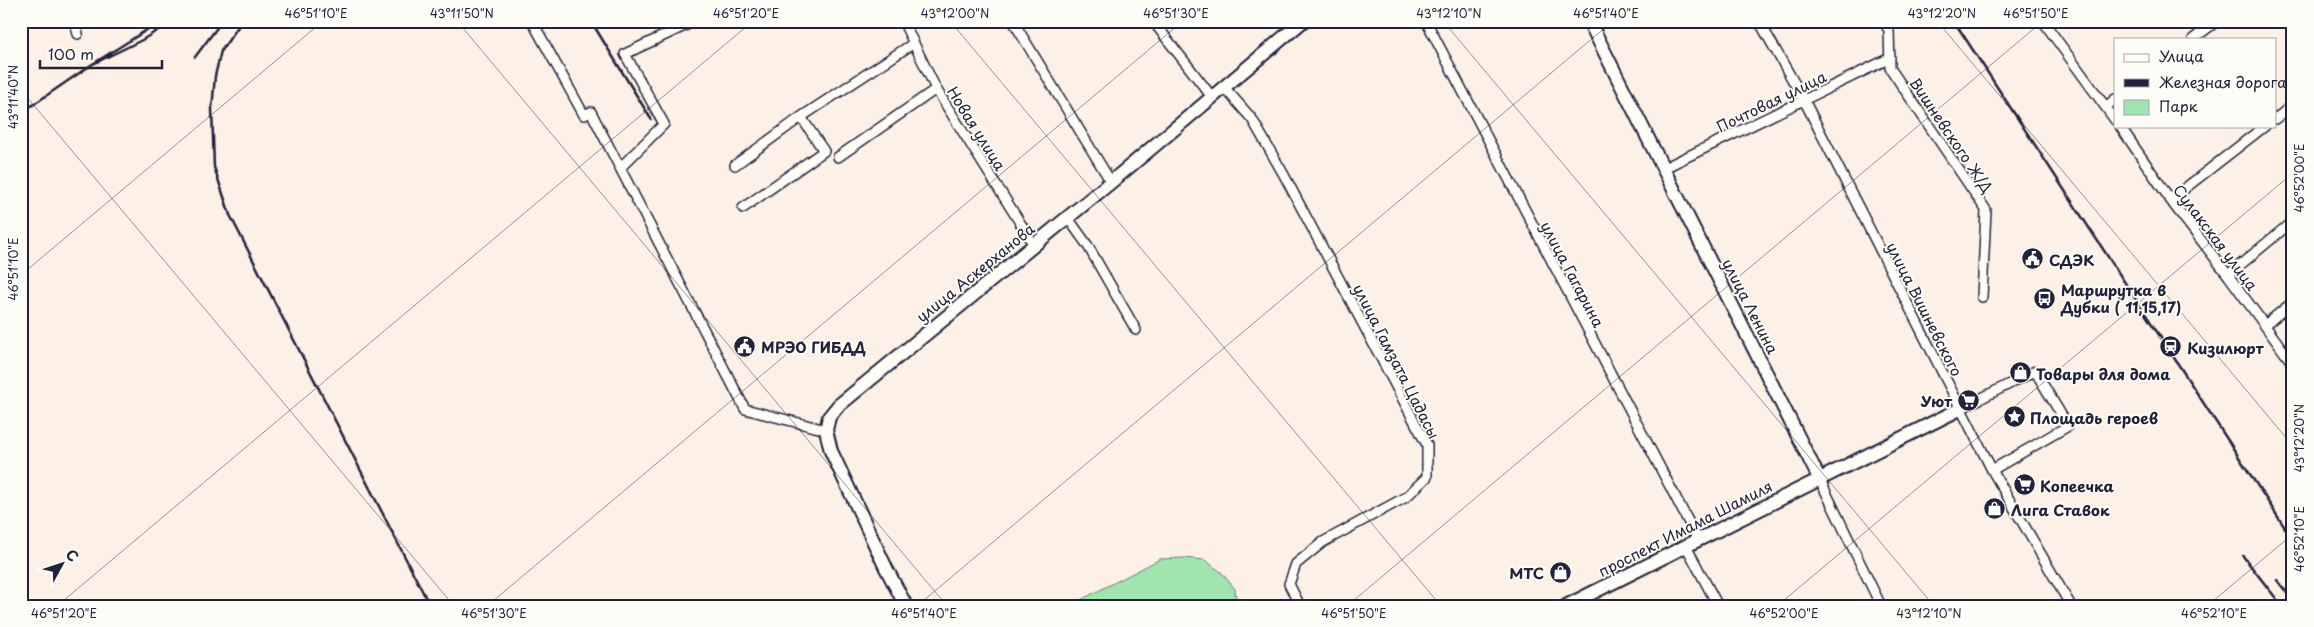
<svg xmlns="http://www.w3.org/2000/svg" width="2314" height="627" font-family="'Playpen Sans',sans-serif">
<rect width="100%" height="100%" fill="#fcf0e7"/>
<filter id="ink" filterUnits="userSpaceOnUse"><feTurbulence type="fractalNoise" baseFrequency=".02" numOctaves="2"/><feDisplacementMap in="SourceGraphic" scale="10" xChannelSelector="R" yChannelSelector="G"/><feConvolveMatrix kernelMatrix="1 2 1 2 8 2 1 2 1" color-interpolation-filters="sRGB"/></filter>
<g filter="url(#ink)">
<path fill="#a1e4af" stroke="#628375" d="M1184 558 1205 560 1221 572 1235 589 1237 606H1069L1160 559Z"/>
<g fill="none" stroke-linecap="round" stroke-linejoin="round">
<defs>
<path id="street" d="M74 21 78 34
M532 21 584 115 591 112 745 409 826 430
M773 21H782
M903 21 936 89 1034 245
M1013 21 1111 182
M1153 21 1212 97
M1426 21 1698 540
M1759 21 1804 100 1992 470 2071 606
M1883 21 1889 30 1890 68 1986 210 1982 297
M2043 21 2115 120
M2193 39 2217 21
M1224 87 1252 119 1284 175 1427 445V477L1406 497 1323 542 1296 564 1289 584 1300 606
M2106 107 2115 99
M2275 119 2293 105
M2120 126 2174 205 2228 275 2293 364
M838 157 936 89
M735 165 801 117 914 43
M620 168 664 124 625 54 695 21
M1664 168 1890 58
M2170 200 2265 126
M743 208 824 151 801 117
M1068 218 1088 246 1136 330
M2228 275 2293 221
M2265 325 2293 302
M1960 409 2035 371 2068 426 1992 470
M1819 478 1881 606
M1686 546 1718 606"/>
<path id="secondary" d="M1589 21 1819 478
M906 606 886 568 831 451 826 430 829 417 838 406 1111 182 1303 21
M1566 606 1960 409"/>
</defs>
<use href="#street" stroke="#22223b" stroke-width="12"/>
<use href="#secondary" stroke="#22223b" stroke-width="16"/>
<use href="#street" stroke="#fdfcf7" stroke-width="9"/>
<use href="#secondary" stroke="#fdfcf7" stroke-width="12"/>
<path stroke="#22223b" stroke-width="2.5" d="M161 21 91 65 142 40 173 21
M242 21 221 51 215 76 212 109 214 167 230 215 430 606
M591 21 651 119
M1954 21 2293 540
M195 57 222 21
M21 113 91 65
M2243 556 2282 606
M2277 580 2293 601"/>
</g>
</g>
<path fill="none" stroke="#22223b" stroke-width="1" stroke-opacity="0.45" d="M457 21 947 606M950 21 1441 606M1443 21 1934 606M1937 21 2293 446M21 90 454 606M21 275 323 21M57 606 753 21M487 606 1183 21M917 606 1613 21M1347 606 2043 21M1777 606 2293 173M2207 606 2293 534"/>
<defs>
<symbol id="civic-disc" viewBox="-11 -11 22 22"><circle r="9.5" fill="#22223b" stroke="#fdfcf7"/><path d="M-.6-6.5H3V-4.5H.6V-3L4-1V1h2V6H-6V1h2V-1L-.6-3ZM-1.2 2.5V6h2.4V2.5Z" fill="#fff"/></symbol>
<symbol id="bus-disc" viewBox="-11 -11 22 22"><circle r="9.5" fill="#22223b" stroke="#fdfcf7"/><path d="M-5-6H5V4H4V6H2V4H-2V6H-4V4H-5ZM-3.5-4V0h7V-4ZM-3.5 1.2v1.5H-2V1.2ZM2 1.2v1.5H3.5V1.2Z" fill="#fff"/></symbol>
<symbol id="station-disc" viewBox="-11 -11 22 22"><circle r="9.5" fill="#22223b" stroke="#fdfcf7"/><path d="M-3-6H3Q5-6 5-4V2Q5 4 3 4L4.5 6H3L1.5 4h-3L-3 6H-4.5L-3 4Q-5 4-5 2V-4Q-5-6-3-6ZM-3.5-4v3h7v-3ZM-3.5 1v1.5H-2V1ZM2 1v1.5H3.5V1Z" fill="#fff"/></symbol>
<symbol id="shop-disc" viewBox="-11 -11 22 22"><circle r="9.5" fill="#22223b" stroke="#fdfcf7"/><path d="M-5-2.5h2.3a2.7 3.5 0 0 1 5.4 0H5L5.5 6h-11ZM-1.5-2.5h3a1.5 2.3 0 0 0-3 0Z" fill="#fff"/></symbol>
<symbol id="supermarket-disc" viewBox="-11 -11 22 22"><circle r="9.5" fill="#22223b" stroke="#fdfcf7"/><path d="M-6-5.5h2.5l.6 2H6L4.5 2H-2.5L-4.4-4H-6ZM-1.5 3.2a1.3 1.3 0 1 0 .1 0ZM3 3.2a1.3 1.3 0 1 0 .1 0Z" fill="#fff"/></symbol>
<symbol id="sight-disc" viewBox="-11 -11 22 22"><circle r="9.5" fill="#22223b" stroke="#fdfcf7"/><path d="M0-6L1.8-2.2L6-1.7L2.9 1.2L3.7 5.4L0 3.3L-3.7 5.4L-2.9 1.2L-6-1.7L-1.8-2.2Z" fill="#fff"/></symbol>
</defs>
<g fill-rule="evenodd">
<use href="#civic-disc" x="2020" y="246" width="25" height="25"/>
<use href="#bus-disc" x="2032" y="286" width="25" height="25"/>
<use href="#civic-disc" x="732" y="334" width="25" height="25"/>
<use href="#station-disc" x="2158" y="334" width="25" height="25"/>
<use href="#shop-disc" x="2008" y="360" width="25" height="25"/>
<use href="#supermarket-disc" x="1956" y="388" width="25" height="25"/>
<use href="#sight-disc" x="2002" y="404" width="25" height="25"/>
<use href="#supermarket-disc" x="2012" y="472" width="25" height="25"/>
<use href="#shop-disc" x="1982" y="496" width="25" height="25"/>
<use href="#shop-disc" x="1548" y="560" width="25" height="25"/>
</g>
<g text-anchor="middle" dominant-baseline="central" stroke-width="4" stroke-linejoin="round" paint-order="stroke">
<g font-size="15" fill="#22223b" stroke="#fdfcf7">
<text transform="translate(1771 101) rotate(-26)">Почтовая улица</text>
<text transform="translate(977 128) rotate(58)">Новая улица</text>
<text transform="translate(1952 135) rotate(56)">Вишневского Ж/Д</text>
<text transform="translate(2216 237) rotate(53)">Сулакская улица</text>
<text transform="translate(975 272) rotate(-39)">улица Аскерханова</text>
<text transform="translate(1573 274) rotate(62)">улица Гагарина</text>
<text transform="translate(1751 306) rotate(63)">улица Ленина</text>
<text transform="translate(1925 309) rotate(63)">улица Вишневского</text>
<text transform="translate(1397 361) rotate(63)">улица Гамзата Цадасы</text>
<text transform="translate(1685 528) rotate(-27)">проспект Имама Шамиля</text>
</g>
<g font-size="15" font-weight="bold" fill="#22223b" stroke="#fdfcf7" text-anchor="start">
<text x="2049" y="259">СДЭК</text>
<text x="2061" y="289">Маршрутка в<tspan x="2061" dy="17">Дубки ( 11,15,17)</tspan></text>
<text x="761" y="346">МРЭО ГИБДД</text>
<text x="2187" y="347">Кизилюрт</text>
<text x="2036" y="373">Товары для дома</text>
<text x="1952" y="400" text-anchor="end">Уют</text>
<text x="2030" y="417">Площадь героев</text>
<text x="2040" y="485">Копеечка</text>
<text x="2011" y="509">Лига Ставок</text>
<text x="1544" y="572" text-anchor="end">МТС</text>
</g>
</g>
<rect width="2314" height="627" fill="none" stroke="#fdfcf7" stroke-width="55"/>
<rect x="2114" y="38" width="162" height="90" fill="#fdfcf7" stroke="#a5a5ac"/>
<rect x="2124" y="54" width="25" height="8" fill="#fdfcf7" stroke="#a5a5ac"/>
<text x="2159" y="62" font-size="15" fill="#22223b">Улица</text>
<rect x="2124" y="79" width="25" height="8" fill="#22223b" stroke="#a5a5ac"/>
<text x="2159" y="88" font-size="15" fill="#22223b">Железная дорога</text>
<rect x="2124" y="100" width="25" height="15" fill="#a1e4af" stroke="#a5a5ac"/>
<text x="2159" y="112" font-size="15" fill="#22223b">Парк</text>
<g transform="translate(62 564) rotate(50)" stroke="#fdfcf7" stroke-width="4" paint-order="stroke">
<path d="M0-4L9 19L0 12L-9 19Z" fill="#22223b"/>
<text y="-8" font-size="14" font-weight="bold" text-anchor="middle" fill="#22223b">С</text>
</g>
<path d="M40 60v8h122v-8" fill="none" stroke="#22223b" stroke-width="2.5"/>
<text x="48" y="60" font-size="15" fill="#22223b" stroke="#fdfcf7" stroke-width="4" paint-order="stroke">100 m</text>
<rect x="28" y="28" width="2258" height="572" fill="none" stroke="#22223b" stroke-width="2"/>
<g font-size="12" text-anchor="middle" fill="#22223b">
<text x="316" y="18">46°51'10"E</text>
<text x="462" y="18">43°11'50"N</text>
<text x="746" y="18">46°51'20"E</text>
<text x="955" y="18">43°12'00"N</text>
<text x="1176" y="18">46°51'30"E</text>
<text x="1449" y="18">43°12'10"N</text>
<text x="1606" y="18">46°51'40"E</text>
<text x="1942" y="18">43°12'20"N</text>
<text x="2036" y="18">46°51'50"E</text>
<text transform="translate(14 97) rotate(-90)" y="4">43°11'40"N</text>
<text transform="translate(2300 178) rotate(-90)" y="4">46°52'00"E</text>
<text transform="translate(14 269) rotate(-90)" y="4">46°51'10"E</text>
<text transform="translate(2300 438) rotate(-90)" y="4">43°12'20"N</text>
<text transform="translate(2300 539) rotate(-90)" y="4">46°52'10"E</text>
<text x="64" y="618">46°51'20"E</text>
<text x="494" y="618">46°51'30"E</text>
<text x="924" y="618">46°51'40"E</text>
<text x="1354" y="618">46°51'50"E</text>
<text x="1784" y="618">46°52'00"E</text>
<text x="1929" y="618">43°12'10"N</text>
<text x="2214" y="618">46°52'10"E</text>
</g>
</svg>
